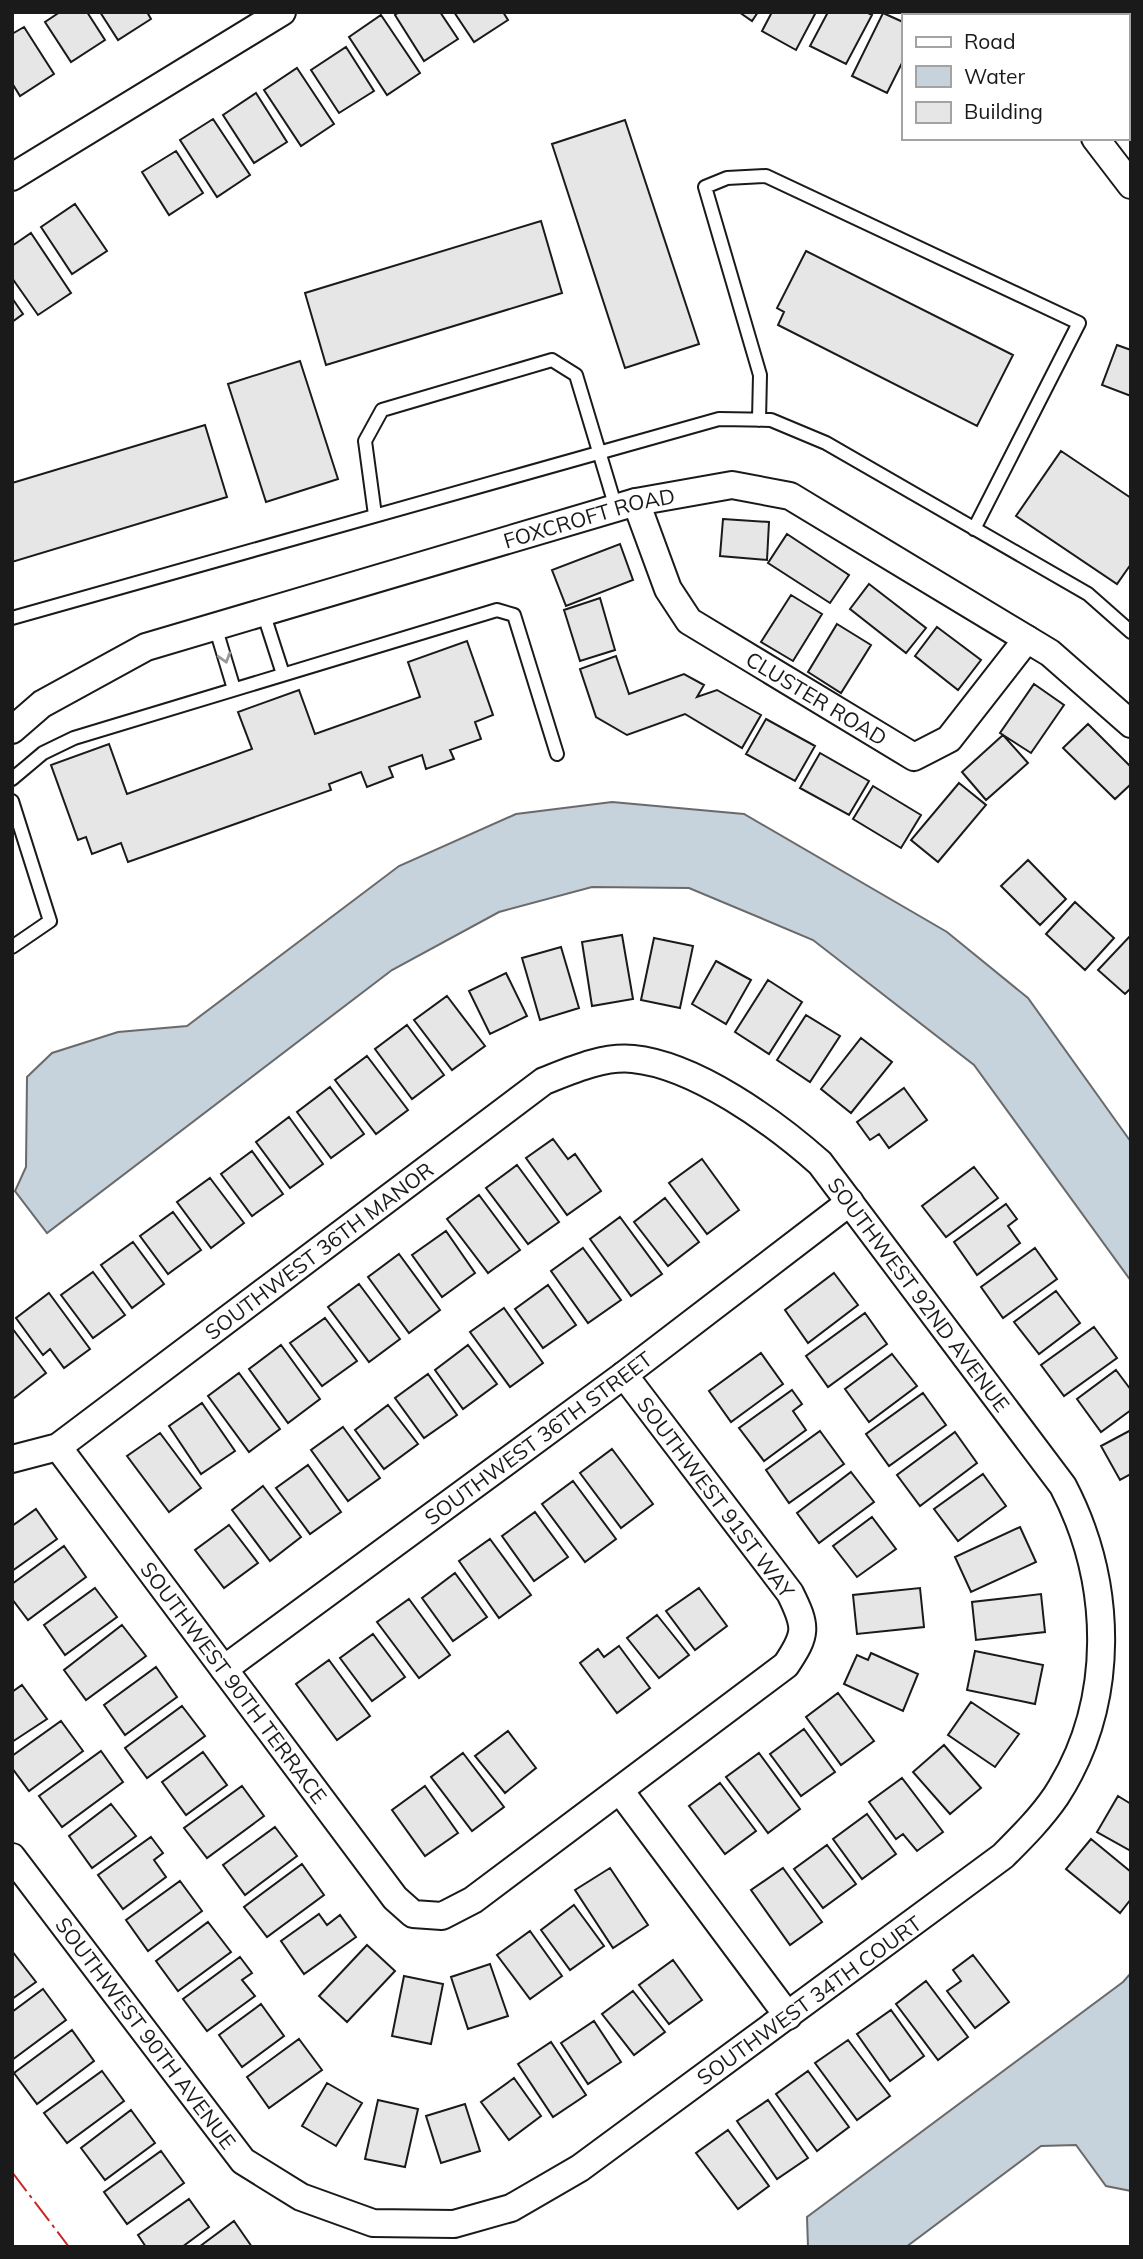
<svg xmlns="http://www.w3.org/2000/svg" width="1143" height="2259" font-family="Mulish,sans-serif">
<rect width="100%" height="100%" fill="#fff"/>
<path fill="#c6d2dc" stroke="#6a6a6a" stroke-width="2" d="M612 802 744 814 947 932 1028 998 1131 1142V1281L974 1065 813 940 689 888 592 887 499 912 392 970 47 1233 15 1191 26 1167 27 1077 52 1053 118 1032 187 1026 399 866 516 814Z
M1131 1973V2191L1106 2186 1076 2145 1041 2146 906 2247H808L807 2217 1123 1982Z"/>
<path fill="#e6e6e6" stroke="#1a1a1a" stroke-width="2" d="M60 12H87L105 40 71 62 45 22Z
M100 12H147L151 19 118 40Z
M399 12H440L458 39 424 61 395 15Z
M454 12H503L508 20 474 42Z
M739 12H758L752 21Z
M772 12H816L796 50 762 31Z
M828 12H866L872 15 846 64 810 46Z
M1116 12H1131V53L1127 55V16H1111Z
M883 13 903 22V61L887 93 852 76Z
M381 15 420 73 387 95 349 37Z
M24 27 54 74 20 96 12 83V34Z
M346 47 374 91 339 113 311 70Z
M1131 64V89L1127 84V66Z
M297 68 334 124 301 146 264 90Z
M256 93 287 142 254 163 223 115Z
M213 119 250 175 217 197 180 140Z
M625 120 699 344 625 368 552 144Z
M176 151 203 193 169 215 142 172Z
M75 204 107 251 72 274 41 227Z
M541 221 562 293 326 365 305 293Z
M31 233 71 293 38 315 12 278V246Z
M806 251 1013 355 977 426 778 325 784 312 777 308Z
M12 298 23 314 12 322Z
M1117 345 1131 350V396L1102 385Z
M300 361 338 479 266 502 228 384Z
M205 425 227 497 12 562V483Z
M1061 451 1131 498V564L1117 584 1016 516Z
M723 519 769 522 767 560 720 556Z
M787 534 849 575 830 603 768 563Z
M620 544 633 580 566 606 552 570Z
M869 584 926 628 906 653 850 609Z
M791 595 822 614 793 661 761 642Z
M600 598 615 650 580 661 564 610Z
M837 624 871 645 841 693 808 672Z
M937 627 981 660 958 690 915 656Z
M467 641 493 715 475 722 481 739 450 750 454 759 426 769 422 755 389 767 393 777 367 787 361 772 329 784 331 790 128 862 121 843 92 854 86 837 78 840 51 765 109 744 127 794 252 749 238 712 299 690 315 734 420 697 408 662Z
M616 656 629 694 684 674 704 685 697 697 717 690 761 715 742 748 685 714 627 735 596 717 580 669Z
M1034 684 1064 705 1031 753 1000 733Z
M766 719 815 746 795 781 746 754Z
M1088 724 1131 767V784L1115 799 1063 748Z
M1003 735 1028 763 986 800 962 772Z
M820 753 869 781 849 815 800 788Z
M959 783 986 805 938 862 911 840Z
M873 786 921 815 901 848 853 819Z
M1028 860 1066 899 1040 925 1001 886Z
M1075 902 1114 938 1085 970 1046 934Z
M622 935 633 999 592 1006 582 942Z
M1131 935V988L1125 994 1098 970Z
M654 938 693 946 680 1008 641 1000Z
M561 947 579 1008 540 1020 522 958Z
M716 961 751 980 726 1024 692 1004Z
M506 973 527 1016 490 1034 469 991Z
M768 980 802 1002 769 1054 735 1032Z
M447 996 485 1046 452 1070 414 1020Z
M806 1015 840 1036 810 1082 777 1060Z
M407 1025 444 1075 412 1099 375 1049Z
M861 1038 892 1062 851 1113 821 1089Z
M367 1056 408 1110 376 1134 335 1080Z
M330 1087 364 1134 331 1158 297 1112Z
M904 1088 927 1120 889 1148 879 1134 870 1140 857 1122Z
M289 1117 323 1164 290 1188 256 1142Z
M553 1139 568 1159 575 1154 601 1191 567 1215 526 1158Z
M252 1151 283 1194 252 1216 221 1174Z
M702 1159 739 1210 707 1234 669 1183Z
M517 1165 559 1222 528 1244 486 1188Z
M974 1167 998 1198 946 1237 922 1206Z
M210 1178 244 1223 211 1248 177 1202Z
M479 1195 520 1250 488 1273 447 1219Z
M665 1198 699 1242 668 1266 634 1222Z
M1006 1204 1017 1219 1008 1226 1020 1243 977 1275 954 1242Z
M173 1212 201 1250 168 1274 140 1236Z
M620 1217 662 1274 631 1296 590 1239Z
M446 1231 475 1273 442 1297 412 1255Z
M133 1242 164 1284 132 1308 101 1265Z
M583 1248 621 1300 588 1323 551 1271Z
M1035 1248 1057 1279 1003 1318 981 1287Z
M399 1254 440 1310 409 1333 368 1277Z
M93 1272 125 1315 93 1338 61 1295Z
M834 1273 858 1305 808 1343 785 1310Z
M359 1284 400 1339 369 1362 328 1307Z
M548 1285 576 1325 543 1348 515 1309Z
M1056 1291 1080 1323 1039 1354 1014 1322Z
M49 1293 90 1349 64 1368 50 1349 43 1355 16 1318Z
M504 1308 543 1363 510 1387 470 1332Z
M865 1313 887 1344 828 1387 806 1356Z
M325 1318 357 1361 322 1386 290 1343Z
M1094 1327 1117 1358 1064 1396 1041 1365Z
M12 1328 46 1373 14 1398 12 1396Z
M281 1345 320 1399 288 1423 249 1369Z
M468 1345 497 1384 463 1409 435 1370Z
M761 1353 783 1384 731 1422 709 1391Z
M892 1354 917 1386 869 1422 845 1389Z
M1116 1370 1131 1390V1410L1101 1432 1077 1399Z
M239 1373 280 1429 249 1452 208 1396Z
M428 1374 457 1415 424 1438 395 1398Z
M792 1390 802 1404 793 1411 806 1430 764 1461 739 1428Z
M923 1393 946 1425 889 1466 866 1434Z
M202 1403 235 1451 201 1474 169 1426Z
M388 1405 418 1444 384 1469 355 1430Z
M343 1427 380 1478 348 1501 311 1450Z
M1131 1430V1474L1120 1480 1101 1446Z
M820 1431 844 1464 789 1503 766 1470Z
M955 1432 977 1463 920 1506 897 1475Z
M160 1433 201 1488 169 1512 127 1456Z
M612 1449 653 1504 621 1528 580 1473Z
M308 1465 341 1512 310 1534 276 1488Z
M851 1472 874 1502 819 1543 797 1513Z
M983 1474 1006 1506 958 1541 934 1509Z
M573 1481 616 1539 585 1562 542 1504Z
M263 1486 301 1537 270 1561 232 1510Z
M36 1509 57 1539 12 1571V1526Z
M535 1512 568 1557 534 1581 502 1536Z
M872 1517 896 1549 857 1577 833 1546Z
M229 1525 258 1563 224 1588 195 1550Z
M1020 1527 1036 1562 971 1592 955 1557Z
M490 1539 531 1595 499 1618 459 1561Z
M64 1546 86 1577 28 1620 12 1599V1584Z
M455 1573 487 1617 453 1641 422 1598Z
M95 1588 117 1617 65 1655 44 1625Z
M699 1588 727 1626 695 1650 666 1611Z
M920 1588 924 1627 857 1634 853 1595Z
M1041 1594 1045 1632 976 1640 972 1602Z
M409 1599 450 1655 419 1678 377 1622Z
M657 1615 689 1655 659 1678 627 1638Z
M122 1625 146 1656 86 1700 64 1670Z
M373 1634 405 1677 372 1701 340 1658Z
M619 1646 650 1688 617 1713 580 1663 598 1649 604 1657Z
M975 1651 1043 1665 1035 1704 967 1690Z
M871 1653 918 1674 903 1711 844 1684 857 1655 868 1660Z
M329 1660 370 1716 337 1740 296 1684Z
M156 1667 177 1697 125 1735 104 1705Z
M22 1685 47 1719 12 1742V1692Z
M838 1693 874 1741 841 1765 806 1717Z
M971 1702 1019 1734 995 1767 948 1735Z
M182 1706 205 1736 147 1778 125 1748Z
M61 1721 83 1751 29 1791 12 1768V1756Z
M804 1729 835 1772 801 1796 770 1754Z
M508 1731 536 1768 505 1793 475 1756Z
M944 1745 981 1788 950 1814 913 1772Z
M101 1751 123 1782 62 1827 39 1796Z
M203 1752 227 1785 186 1815 162 1782Z
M463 1753 504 1807 472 1831 431 1777Z
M759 1753 800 1809 768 1833 726 1777Z
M902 1778 943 1832 917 1851 903 1834 896 1839 869 1802Z
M720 1783 756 1831 725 1854 689 1806Z
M242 1786 264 1816 207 1858 184 1828Z
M425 1786 458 1833 425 1856 392 1810Z
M1118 1796 1131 1804V1851L1097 1832Z
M111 1804 136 1836 92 1868 69 1836Z
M867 1814 896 1854 862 1879 833 1839Z
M275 1827 297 1856 245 1895 223 1865Z
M151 1837 163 1853 154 1860 166 1877 123 1909 98 1875Z
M1091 1839 1131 1872V1899L1120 1913 1066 1869Z
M827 1845 856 1884 823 1908 794 1869Z
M302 1864 324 1895 267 1937 244 1907Z
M610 1868 648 1925 613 1948 575 1890Z
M783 1868 822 1922 790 1945 751 1890Z
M180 1881 202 1911 148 1951 126 1920Z
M574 1905 604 1946 570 1970 541 1930Z
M319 1914 327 1925 340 1915 356 1937 304 1974 281 1941Z
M208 1922 231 1952 178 1991 156 1961Z
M530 1931 562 1976 530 1999 497 1955Z
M367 1945 395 1971 347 2022 319 1996Z
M12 1951 36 1982 12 1999Z
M973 1955 1009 2002 975 2028 947 1991 961 1981 953 1970Z
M240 1957 252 1973 242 1980 255 1996 207 2031 183 1999Z
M673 1960 702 2000 669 2024 639 1985Z
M490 1964 508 2016 468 2029 451 1977Z
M404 1976 443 1984 431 2044 392 2036Z
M926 1981 968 2037 938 2060 896 2004Z
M43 1989 66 2020 12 2060V2012Z
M633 1991 665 2032 634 2055 602 2014Z
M261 2004 284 2036 242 2067 219 2035Z
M891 2010 924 2056 890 2081 857 2034Z
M594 2021 621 2062 588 2084 561 2043Z
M72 2030 94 2061 37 2104 14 2073Z
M299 2039 322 2070 269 2108 247 2077Z
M848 2040 890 2096 857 2120 815 2063Z
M551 2042 586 2095 553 2117 518 2064Z
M102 2071 124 2101 67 2143 44 2113Z
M808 2071 849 2127 817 2151 776 2094Z
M514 2078 541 2116 509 2140 481 2102Z
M327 2083 362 2103 336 2146 302 2126Z
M378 2100 418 2109 405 2167 365 2159Z
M768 2100 808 2158 777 2179 737 2121Z
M465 2104 480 2151 441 2163 426 2116Z
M131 2110 155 2143 105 2180 81 2148Z
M728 2130 769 2186 738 2209 696 2153Z
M161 2151 184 2183 127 2224 104 2192Z
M189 2199 209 2227 182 2247H146L138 2235Z
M234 2221 252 2247H199Z"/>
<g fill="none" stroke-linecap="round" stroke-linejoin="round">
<defs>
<path id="service" d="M759 420 760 375 705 187 727 178 766 176 1079 323 974 529
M375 515 365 441 382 410 552 360 576 375 616 508
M263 612 283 674
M12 618 719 419 771 420 826 443 1088 594 1131 632
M215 626 234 689
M12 779 43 753 74 738 497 610 514 615 557 754
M12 801 50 921 12 947"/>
<g id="minor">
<path d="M993 12 997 16"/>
<path d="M1095 138 1131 185"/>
<path d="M12 177 282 12"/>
<path id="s1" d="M636 502 668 589 689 621 914 757 949 739 1027 639"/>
<path id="s2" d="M12 730 42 704 146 647 636 502 732 485 790 496 1050 653 1131 724"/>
<path id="s3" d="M58 1447 395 1898 413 1914 442 1916 473 1900 786 1665C807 1634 807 1627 790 1593L624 1375"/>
<path id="s4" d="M12 1459 58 1447 544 1081C572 1070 603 1056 633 1059 695 1065 774 1122 820 1163L1063 1486C1113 1582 1117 1702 1056 1796 1041 1818 1022 1837 1003 1856L580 2168 511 2208 454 2224 373 2223 301 2197 243 2161 12 1857"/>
<path id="s5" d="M224 1669 624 1375 850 1202"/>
<path d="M621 1792 788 2016"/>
</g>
</defs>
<use href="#service" stroke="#1a1a1a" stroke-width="16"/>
<use href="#minor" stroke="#1a1a1a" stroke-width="30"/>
<use href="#service" stroke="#fff" stroke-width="12"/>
<use href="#minor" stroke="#fff" stroke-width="26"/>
<path stroke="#c62828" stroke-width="2" stroke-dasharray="24 5 3.5 5" stroke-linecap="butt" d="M12 2172 69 2247"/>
</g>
<defs><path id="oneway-chevron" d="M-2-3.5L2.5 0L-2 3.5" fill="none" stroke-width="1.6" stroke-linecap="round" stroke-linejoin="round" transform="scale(1.75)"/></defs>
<use stroke="#989898" href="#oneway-chevron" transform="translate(225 658) rotate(73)"/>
<g text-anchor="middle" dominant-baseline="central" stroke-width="5" stroke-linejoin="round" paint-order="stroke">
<g font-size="21" fill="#1a1a1a" stroke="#fff">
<text stroke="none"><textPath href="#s2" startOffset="620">FOXCROFT ROAD</textPath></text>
<text stroke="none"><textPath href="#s1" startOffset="280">CLUSTER ROAD</textPath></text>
<text stroke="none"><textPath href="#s4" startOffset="374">SOUTHWEST 36TH MANOR</textPath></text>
<text stroke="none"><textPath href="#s4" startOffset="1130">SOUTHWEST 92ND AVENUE</textPath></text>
<text stroke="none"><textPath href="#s5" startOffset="390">SOUTHWEST 36TH STREET</textPath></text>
<text transform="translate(716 1497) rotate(53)">SOUTHWEST 91ST WAY</text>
<text stroke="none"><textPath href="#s3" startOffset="294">SOUTHWEST 90TH TERRACE</textPath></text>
<text transform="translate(809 2000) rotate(-36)">SOUTHWEST 34TH COURT</text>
<text transform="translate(146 2033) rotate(53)">SOUTHWEST 90TH AVENUE</text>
</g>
</g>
<rect width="1143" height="2259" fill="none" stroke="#1a1a1a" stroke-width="28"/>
<rect x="902" y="14" width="228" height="126" fill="#ffffff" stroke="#a3a3a3" stroke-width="2"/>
<rect x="916" y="37" width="35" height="10" fill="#ffffff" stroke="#a3a3a3" stroke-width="2"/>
<text x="964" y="49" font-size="21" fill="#1a1a1a">Road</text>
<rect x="916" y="66" width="35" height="21" fill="#c6d2dc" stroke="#a3a3a3" stroke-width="2"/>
<text x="964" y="84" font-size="21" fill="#1a1a1a">Water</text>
<rect x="916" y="102" width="35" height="21" fill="#e6e6e6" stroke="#a3a3a3" stroke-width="2"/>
<text x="964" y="119" font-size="21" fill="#1a1a1a">Building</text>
</svg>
